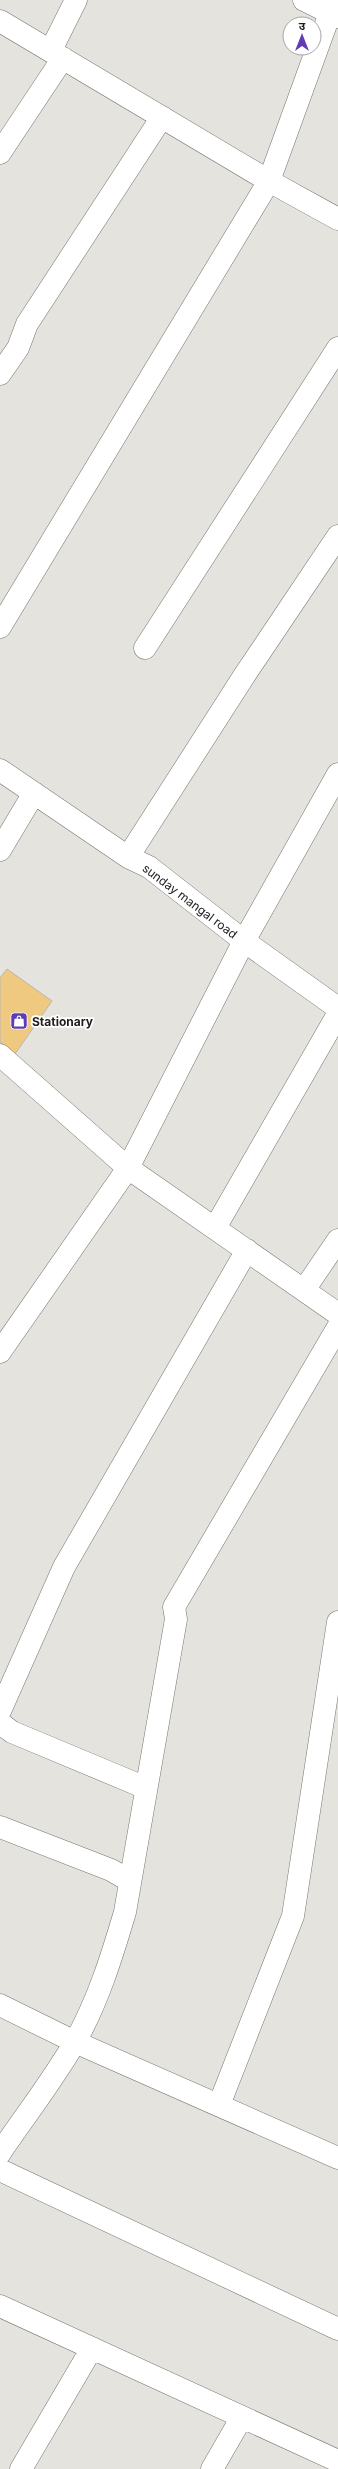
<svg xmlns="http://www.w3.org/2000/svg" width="338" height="2469" font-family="Inter,'Noto Sans Devanagari',sans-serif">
<rect width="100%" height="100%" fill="#e5e3de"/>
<path fill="#f0c981" stroke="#b8b6b1" d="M7 969 52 1001 15 1054 0 1042V978Z"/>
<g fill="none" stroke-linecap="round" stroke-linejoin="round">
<defs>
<path id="minor" d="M304 0 338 17
M0 21 269 181 338 219
M51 50 76 0
M0 153 63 58
M0 374 18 348 27 324 162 117
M0 627 269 181 330 13 337 0
M145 648 338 348
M0 770 128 857 149 867 244 941 338 1008
M0 850 34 793
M128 857 244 676 338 536
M0 1055 128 1168 338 1314
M215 1228 338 1014
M304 1290 338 1240
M0 1352 128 1168 244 941 338 774
M0 1711 64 1567 247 1250
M0 1723 12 1732 146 1788
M0 1827 111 1870 130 1881
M0 2005 75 2042 338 2158
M219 2105 293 1916 338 1622
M0 2153C25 2116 53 2080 75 2042 98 2001 112 1956 125 1912L176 1619 174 1607 338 1327
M0 2170 338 2329
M0 2306 338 2461
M21 2469 92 2348
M212 2469 242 2417"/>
</defs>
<use href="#minor" stroke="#777571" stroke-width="23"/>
<use href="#minor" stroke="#fff" stroke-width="22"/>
</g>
<defs>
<symbol id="shop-square" viewBox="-11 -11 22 22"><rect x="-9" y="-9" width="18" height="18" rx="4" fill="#603cb4" stroke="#fff"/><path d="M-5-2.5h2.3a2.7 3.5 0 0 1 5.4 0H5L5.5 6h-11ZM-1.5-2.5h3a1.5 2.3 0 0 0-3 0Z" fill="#fff"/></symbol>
</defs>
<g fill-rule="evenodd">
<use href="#shop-square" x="9" y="1011" width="20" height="20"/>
</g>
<g text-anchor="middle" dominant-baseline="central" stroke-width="3.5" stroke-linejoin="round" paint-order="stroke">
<g font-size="12" fill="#1f1e1d" stroke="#fff">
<text transform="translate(190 901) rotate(37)">sunday mangal road</text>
</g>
<g font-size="12" font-weight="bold" fill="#1f1e1d" stroke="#fff" text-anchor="start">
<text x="32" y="1021">Stationary</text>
</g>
</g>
<g transform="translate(302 36)"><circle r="19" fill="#ffffff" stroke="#a5a5a5"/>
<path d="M0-3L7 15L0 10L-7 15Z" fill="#603cb4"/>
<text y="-6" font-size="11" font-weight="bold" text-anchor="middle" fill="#1f1e1d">उ</text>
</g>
</svg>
